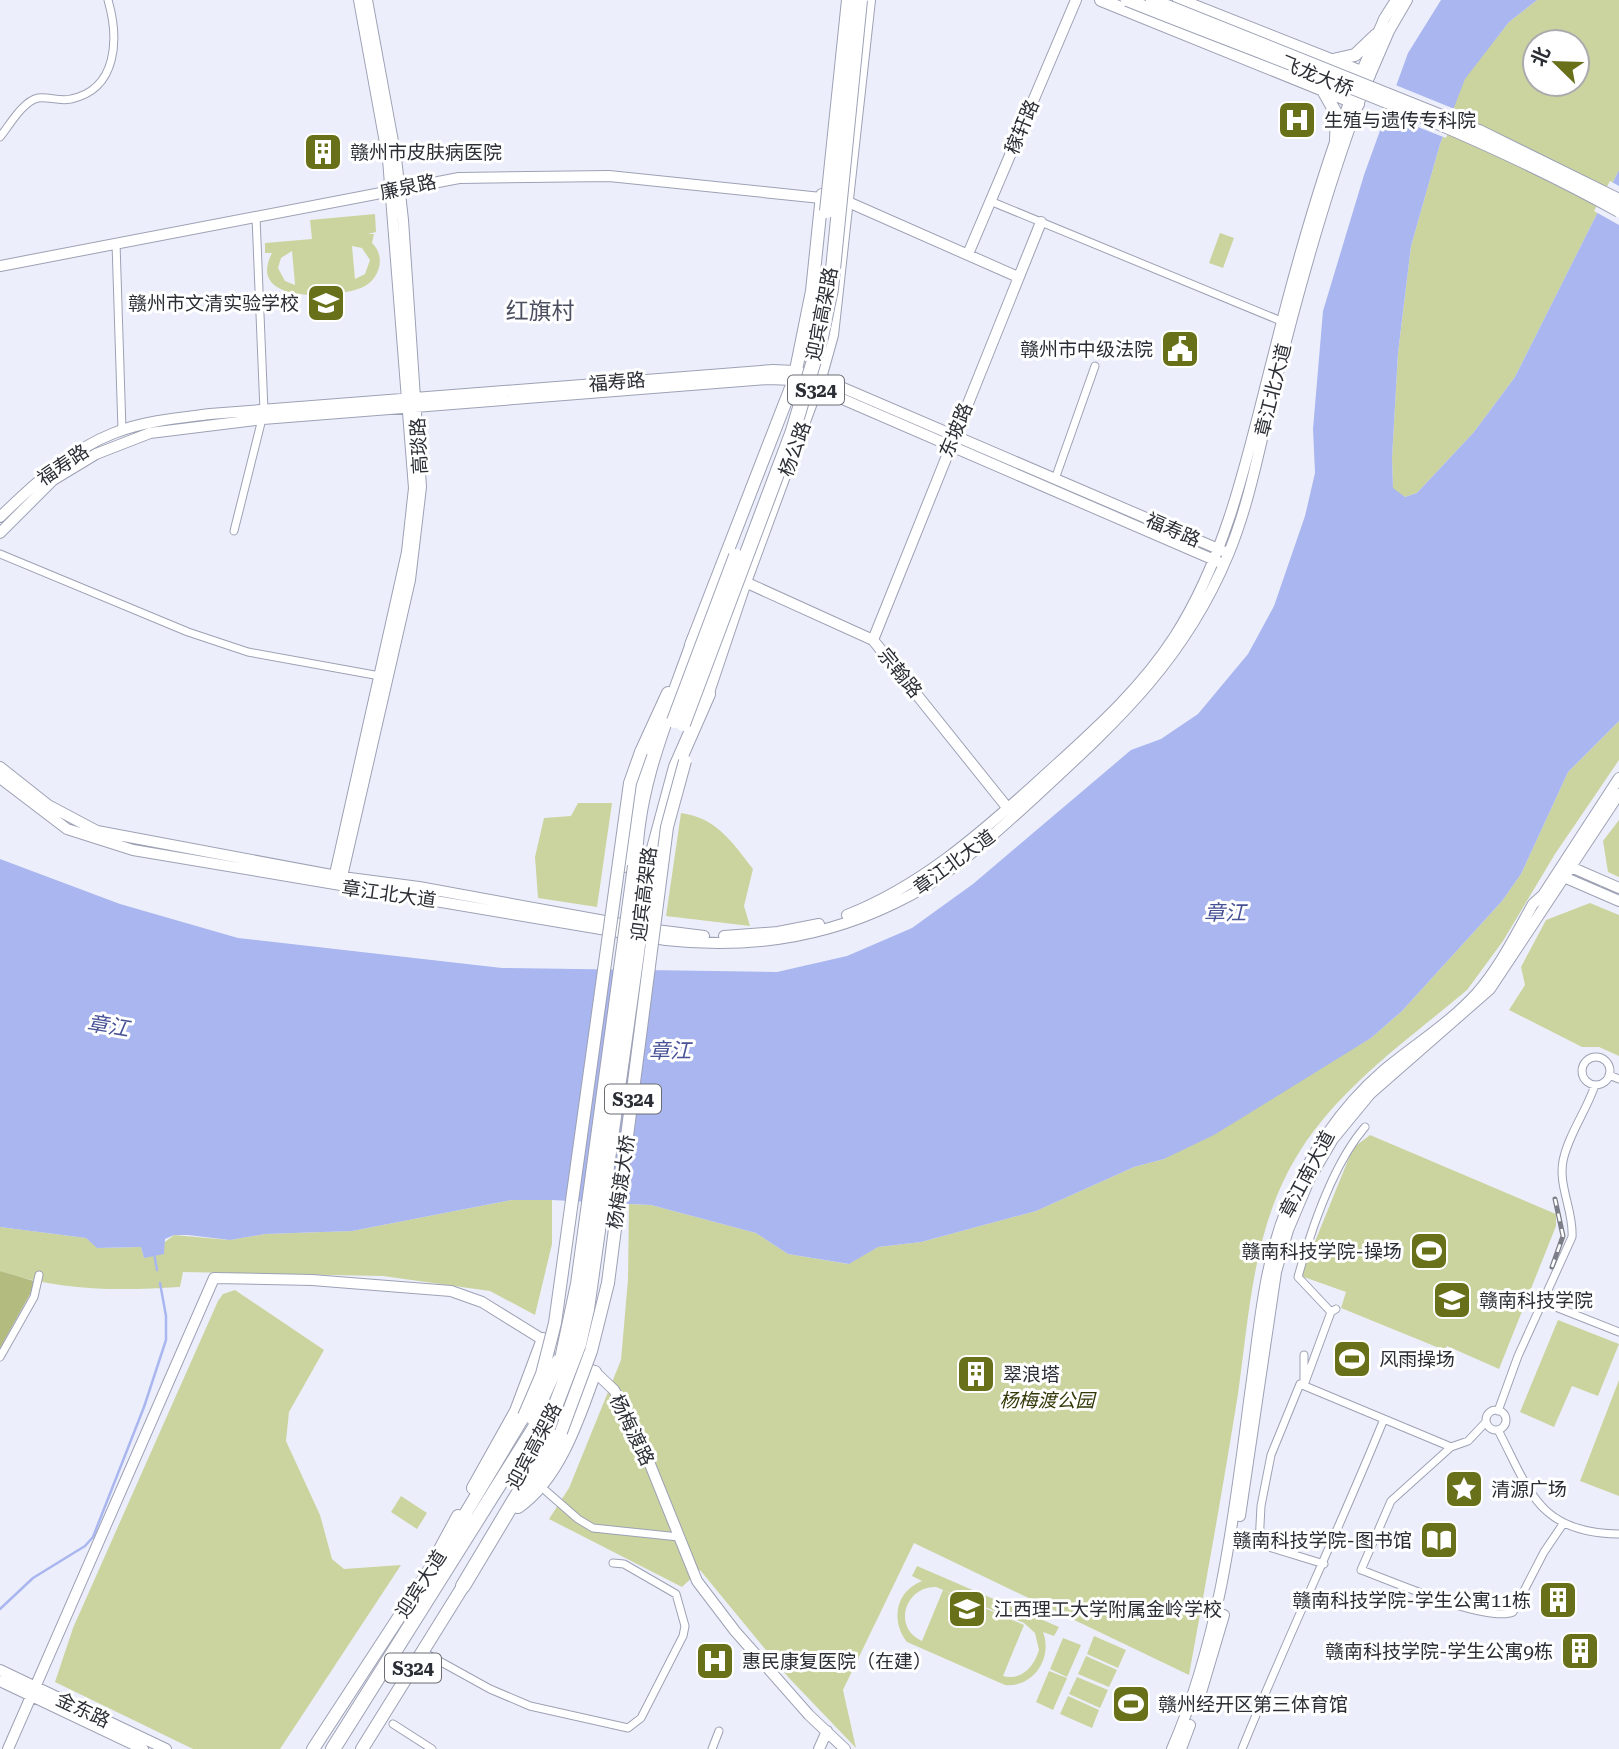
<svg xmlns="http://www.w3.org/2000/svg" width="1619" height="1749" font-family="'Roboto Serif','Noto Sans SC',serif">
<rect width="100%" height="100%" fill="#eceffb"/>
<path fill="#cbd49f" fill-rule="evenodd" d="M1537 0H1619V170L1515 377 1474 432 1417 493 1405 497 1393 489 1392 458 1398 353 1411 246 1440 144 1464 79 1509 22ZM1535 42H1577V84H1535Z
M375 214 376 232 368 234H374L372 243C387 257 379 281 361 288 336 298 245 305 272 253H265V243L312 239 310 220ZM352 246 362 248 370 260 365 274 355 279ZM292 251 295 284V285L285 281 278 268 281 258Z
M1220 233 1234 238 1223 268 1209 263Z
M1619 721V760L1555 854 1503 941 1467 990C1409 1039 1341 1086 1300 1151 1253 1225 1250 1309 1238 1394 1223 1488 1206 1582 1189 1675L914 1543 843 1690 856 1748 789 1678 700 1570 682 1587 549 1519 569 1488 621 1360 628 1279 629 1204 651 1205 756 1233 788 1254 848 1264 878 1247 921 1242 1036 1211 1134 1167 1164 1159 1371 1038 1402 1011 1502 901 1521 874 1568 772Z
M578 803H612L597 907 538 898 535 857 544 818 571 816Z
M681 813C717 818 732 842 753 869L744 906 750 926 666 916Z
M1619 820V877L1608 872 1603 841Z
M1590 903 1619 915V1056L1599 1047H1582L1509 1010 1525 985 1521 967 1546 920Z
M1370 1135 1556 1214V1226L1499 1369 1447 1346 1444 1350 1341 1308 1346 1292 1301 1276 1353 1148Z
M511 1200H552V1244L535 1315 490 1291 383 1276 183 1272 180 1287C118 1291 60 1291 0 1271V1227L86 1238 98 1248 141 1247 144 1258 174 1235 230 1240 265 1234 352 1231Z
M235 1290 324 1350 289 1412 286 1441 320 1515 332 1559 344 1569 401 1565 280 1749H193L55 1682 73 1628 218 1301 223 1294Z
M1558 1320 1619 1344 1598 1396 1572 1386 1554 1427 1520 1412Z
M1619 1380V1496L1580 1481Z
M401 1496 427 1513 417 1529 391 1512Z
M917 1566 1059 1627 1054 1636 1043 1632C1053 1657 1034 1688 1005 1685L907 1642C890 1620 896 1591 922 1581L912 1576ZM936 1587 1024 1623 1035 1633 1039 1650C1034 1667 1021 1681 1003 1676L1024 1625 943 1590 922 1641C892 1628 905 1586 936 1587Z
M1094 1636 1126 1650 1118 1668 1087 1654Z
M1063 1638 1081 1645 1067 1677 1050 1669Z
M1086 1656 1117 1670 1109 1687 1078 1674Z
M1049 1671 1067 1678 1053 1710 1036 1702Z
M1077 1677 1108 1690 1100 1708 1069 1694Z
M1068 1696 1099 1710 1092 1728 1060 1714Z"/>
<path fill="#b3bc7e" d="M0 1271 34 1281V1287L0 1348Z"/>
<path fill="#a9b6ef" d="M1441 0H1537L1509 22 1465 79 1440 144 1411 246 1398 353 1392 458 1393 488 1405 497 1417 493 1474 432 1515 377 1619 170V721L1568 772 1521 874 1502 901 1402 1011 1371 1038 1214 1135 1164 1159 1134 1167 1036 1211 921 1242 878 1247 849 1264 788 1254 756 1233 651 1205 552 1200H511L352 1231 265 1234 230 1240 188 1235H174L165 1239 164 1254 144 1258 141 1247 97 1248 86 1238 0 1227V859L120 904 238 938 502 968 777 972 847 956 912 928 973 884 1131 750 1161 739 1198 714 1248 654 1274 606 1305 516 1315 473 1313 429 1323 311 1364 175 1408 53Z"/>
<path fill="#eceffb" d="M1393 84 1457 110 1446 138 1382 113Z
M1610 181 1619 186V225L1594 211Z"/>
<g fill="none" stroke-linecap="round" stroke-linejoin="round">
<path stroke="#a9b6ef" stroke-width="2.5" d="M154 1253 157 1270
M0 1609 33 1578 85 1546 93 1537 144 1407 166 1340V1316L160 1283"/>
<defs>
<path id="street" d="M0 137C9 126 23 101 38 98 48 96 59 102 71 99 118 89 119 38 108 0
M990 201 1281 321
M116 243 122 430
M1055 479 1095 366
M234 531 264 411 256 217
M0 554 188 632 248 652 380 676
M1582 1071a14 14 0 1 1 28 0a14 14 0 1 1-28 0Z
M1609 1075 1619 1079
M1543 1302 1619 1332
M1331 1312 1298 1277C1311 1230 1333 1164 1365 1127
M0 1357 34 1297 39 1275
M1304 1381V1355
M1304 1385 1331 1312 1336 1309
M1486 1420a10 10 0 1 1 20 0a10 10 0 1 1-20 0Z
M1498 1411 1518 1356 1572 1237C1574 1212 1558 1186 1563 1161 1568 1135 1587 1110 1595 1085
M1486 1422 1468 1441 1451 1447 1391 1501 1361 1570C1392 1581 1486 1623 1513 1612L1544 1552 1563 1524
M1498 1430C1530 1491 1538 1533 1619 1534
M546 1491 578 1519 593 1528 679 1537
M1324 1564 1259 1544 1261 1506 1271 1455 1300 1384 1451 1447
M423 1652 490 1689 530 1706 628 1728 641 1718 683 1636 685 1626 676 1594 624 1564 613 1563
M393 1724 432 1749
M712 1749 719 1731
M1242 1749C1287 1638 1339 1530 1384 1419"/>
<path id="secondary" d="M1358 80 1384 19 1396 0
M1367 82 1389 31 1407 0
M848 202 1018 277
M968 254 1076 0
M0 266 459 178 609 176 821 198
M0 517C33 485 70 450 114 433 144 421 178 418 210 414L773 370 795 371 820 378 1223 551
M0 533 53 480 96 454 150 433 263 419 768 379 794 380 817 388 1219 562
M745 582 873 640 1010 811
M873 640 1041 222
M0 767 48 805 97 831 342 877 419 887 632 926
M0 778 67 829 133 850 666 940C745 949 823 938 895 903 947 879 992 836 1034 798 1116 722 1184 661 1228 555 1251 500 1261 438 1276 380 1300 284 1326 190 1361 97
M1564 864 1619 888
M1559 875 1619 901
M341 881 410 580 421 487 403 220 396 158 367 0
M333 883 407 552 414 488 388 159 359 0
M847 915C920 886 976 837 1033 786 1084 739 1137 695 1175 636 1229 551 1249 449 1274 353 1296 265 1320 179 1352 95
M648 929 704 936
M724 936 778 932 819 924
M1240 1516 1276 1272 1288 1230 1310 1178 1333 1139 1370 1094 1490 989 1619 794
M0 1670 166 1749
M0 1681 143 1749
M1197 1706 1224 1615
M8 1749 214 1278 312 1280 451 1291 482 1302 595 1372 614 1390 633 1422 697 1581 735 1631 809 1715 845 1749
M819 1749 827 1731
M1172 1749C1221 1636 1234 1515 1250 1394 1259 1332 1263 1267 1287 1208 1308 1157 1341 1107 1383 1071 1414 1045 1450 1023 1477 993 1500 967 1516 934 1533 904L1543 895 1619 778
M1181 1749 1190 1725"/>
<path id="primary" d="M1101 0 1358 104
M1179 0 1369 75
M1333 60 1355 55 1376 35
M1324 92 1337 115 1336 140
M691 645 794 380 812 291 822 195
M705 701 745 582 820 378 832 335 869 0
M641 752 668 693
M624 866 636 794 644 764
M473 1488 516 1411 543 1339
M528 1489 561 1432
M518 1507C559 1479 579 1417 595 1372
M458 1526 524 1416
M438 1553 458 1516
M313 1749 431 1568
M362 1749 467 1580"/>
<path id="highway" d="M635 866C635 786 669 712 695 638
M649 867 676 767 708 694
M427 1575 469 1520
M463 1586 527 1479 553 1428
M333 1749 539 1421"/>
</defs>
<use href="#street" stroke="#9da1b4" stroke-width="9"/>
<use href="#secondary" stroke="#9da1b4" stroke-width="12"/>
<use href="#primary" stroke="#9da1b4" stroke-width="14"/>
<use href="#highway" stroke="#9da1b4" stroke-width="16"/>
<use href="#street" stroke="#fff" stroke-width="7"/>
<use href="#secondary" stroke="#fff" stroke-width="10"/>
<use href="#primary" stroke="#fff" stroke-width="12"/>
<use href="#highway" stroke="#fff" stroke-width="14"/>
<defs>
<path id="rail" d="M1552 1267 1563 1236 1555 1199"/>
</defs>
<use href="#rail" stroke="#7b7e87" stroke-width="5"/>
<use href="#rail" stroke="#fff" stroke-width="2.5" stroke-dasharray="8" stroke-linecap="butt"/>
<defs>
<path id="primary-bridge" d="M1127 0C1292 66 1463 124 1619 211
M1152 0 1479 131 1619 200
M524 1416 542 1374 555 1323 630 783 641 752
M561 1432 591 1351 608 1283 667 827 685 761"/>
<path id="highway-bridge" d="M827 211 849 0
M674 721 736 556
M683 724 793 431 821 337 831 289 860 0
M559 1373 578 1284 635 866
M533 1418 558 1362
M548 1425 579 1344 587 1309 649 867"/>
</defs>
<use href="#primary-bridge" stroke="#9da1b4" stroke-width="14" stroke-linecap="butt"/>
<use href="#highway-bridge" stroke="#9da1b4" stroke-width="16" stroke-linecap="butt"/>
<use href="#primary-bridge" stroke="#fff" stroke-width="12"/>
<use href="#highway-bridge" stroke="#fff" stroke-width="14"/>
</g>
<defs>
<symbol id="hospital-square" viewBox="-11 -11 22 22"><rect x="-9" y="-9" width="18" height="18" rx="4" fill="#68711a" stroke="#fff"/><path d="M-5-5h3v3.5h4V-5h3V5h-3V1.5h-4V5h-3Z" fill="#fff"/></symbol>
<symbol id="building-square" viewBox="-11 -11 22 22"><rect x="-9" y="-9" width="18" height="18" rx="4" fill="#68711a" stroke="#fff"/><path d="M-4-6H4V6H1V3H-1V6H-4ZM-2.5-4.3h1.7v1.8h-1.7ZM.8-4.3h1.7v1.8H.8ZM-2.5-1h1.7V.8h-1.7ZM.8-1h1.7V.8H.8Z" fill="#fff"/></symbol>
<symbol id="school-square" viewBox="-11 -11 22 22"><rect x="-9" y="-9" width="18" height="18" rx="4" fill="#68711a" stroke="#fff"/><path d="M0-5L7-2L0 1L-7-2ZM-4 1L0 2.5L4 1V4Q0 6-4 4Z" fill="#fff"/></symbol>
<symbol id="civic-square" viewBox="-11 -11 22 22"><rect x="-9" y="-9" width="18" height="18" rx="4" fill="#68711a" stroke="#fff"/><path d="M-.6-6.5H3V-4.5H.6V-3L4-1V1h2V6H-6V1h2V-1L-.6-3ZM-1.2 2.5V6h2.4V2.5Z" fill="#fff"/></symbol>
<symbol id="stadium-square" viewBox="-11 -11 22 22"><rect x="-9" y="-9" width="18" height="18" rx="4" fill="#68711a" stroke="#fff"/><path d="M0-5a6.5 5 0 1 0 0 10a6.5 5 0 1 0 0-10ZM-3.5-1.8h7v3.6h-7Z" fill="#fff"/></symbol>
<symbol id="university-square" viewBox="-11 -11 22 22"><rect x="-9" y="-9" width="18" height="18" rx="4" fill="#68711a" stroke="#fff"/><path d="M0-5L7-2L0 1L-7-2ZM-4 1L0 2.5L4 1V4Q0 6-4 4Z" fill="#fff"/></symbol>
<symbol id="sight-square" viewBox="-11 -11 22 22"><rect x="-9" y="-9" width="18" height="18" rx="4" fill="#68711a" stroke="#fff"/><path d="M0-6L1.8-2.2L6-1.7L2.9 1.2L3.7 5.4L0 3.3L-3.7 5.4L-2.9 1.2L-6-1.7L-1.8-2.2Z" fill="#fff"/></symbol>
<symbol id="library-square" viewBox="-11 -11 22 22"><rect x="-9" y="-9" width="18" height="18" rx="4" fill="#68711a" stroke="#fff"/><path d="M-6-4Q-3-5.5-.7-3.5V5Q-3 3-6 4ZM6-4Q3-5.5 .7-3.5V5Q3 3 6 4Z" fill="#fff"/></symbol>
</defs>
<g fill-rule="evenodd">
<use href="#hospital-square" x="1275" y="98" width="44" height="44"/>
<use href="#building-square" x="301" y="130" width="44" height="44"/>
<use href="#school-square" x="304" y="281" width="44" height="44"/>
<use href="#civic-square" x="1158" y="327" width="44" height="44"/>
<use href="#stadium-square" x="1407" y="1229" width="44" height="44"/>
<use href="#university-square" x="1430" y="1278" width="44" height="44"/>
<use href="#stadium-square" x="1330" y="1337" width="44" height="44"/>
<use href="#building-square" x="954" y="1352" width="44" height="44"/>
<use href="#sight-square" x="1442" y="1467" width="44" height="44"/>
<use href="#library-square" x="1417" y="1518" width="44" height="44"/>
<use href="#building-square" x="1536" y="1578" width="44" height="44"/>
<use href="#school-square" x="945" y="1587" width="44" height="44"/>
<use href="#building-square" x="1558" y="1629" width="44" height="44"/>
<use href="#hospital-square" x="693" y="1639" width="44" height="44"/>
<use href="#stadium-square" x="1109" y="1682" width="44" height="44"/>
</g>
<g text-anchor="middle" dominant-baseline="central" stroke-width="6" stroke-linejoin="round" paint-order="stroke">
<g fill="#fff" stroke="#6b6d72" stroke-width="2">
<rect x="788" y="375.5" width="56" height="29" rx="5"/>
<rect x="605" y="1084.5" width="56" height="29" rx="5"/>
<rect x="385" y="1653.5" width="56" height="29" rx="5"/>
</g>
<g font-size="18" font-weight="bold" fill="#2c2e35">
<text x="816" y="390">S324</text>
<text x="633" y="1099">S324</text>
<text x="413" y="1668">S324</text>
</g>
<g font-size="19" fill="#2c2e35" stroke="#fff">
<text transform="translate(1317 76) rotate(22)">飞龙大桥</text>
<text transform="translate(1022 127) rotate(-67)">稼轩路</text>
<text transform="translate(408 187) rotate(-12)">廉泉路</text>
<text transform="translate(822 314) rotate(-79)">迎宾高架路</text>
<text transform="translate(617 382) rotate(-5)">福寿路</text>
<text transform="translate(1273 390) rotate(-76)">章江北大道</text>
<text transform="translate(956 430) rotate(-68)">东坡路</text>
<text transform="translate(419 446) rotate(-93)">高琰路</text>
<text transform="translate(795 449) rotate(-70)">杨公路</text>
<text transform="translate(63 465) rotate(-34)">福寿路</text>
<text transform="translate(1173 530) rotate(23)">福寿路</text>
<text transform="translate(900 673) rotate(51)">宗翰路</text>
<text transform="translate(954 862) rotate(-36)">章江北大道</text>
<text transform="translate(389 894) rotate(8)">章江北大道</text>
<text transform="translate(644 894) rotate(-83)">迎宾高架路</text>
<text transform="translate(1307 1174) rotate(-62)">章江南大道</text>
<text transform="translate(621 1182) rotate(-82)">杨梅渡大桥</text>
<text transform="translate(632 1430) rotate(64)">杨梅渡路</text>
<text transform="translate(534 1446) rotate(-62)">迎宾高架路</text>
<text transform="translate(421 1584) rotate(-57)">迎宾大道</text>
<text transform="translate(83 1710) rotate(25)">金东路</text>
</g>
<g font-size="19" fill="#2c2e35" stroke="#fff" text-anchor="start">
<text x="1324" y="120">生殖与遗传专科院</text>
<text x="350" y="152">赣州市皮肤病医院</text>
<text x="299" y="303" text-anchor="end">赣州市文清实验学校</text>
<text x="1153" y="349" text-anchor="end">赣州市中级法院</text>
<text x="1402" y="1251" text-anchor="end">赣南科技学院-操场</text>
<text x="1479" y="1300">赣南科技学院</text>
<text x="1379" y="1359">风雨操场</text>
<text x="1003" y="1374">翠浪塔</text>
<text x="1491" y="1489">清源广场</text>
<text x="1412" y="1540" text-anchor="end">赣南科技学院-图书馆</text>
<text x="1531" y="1600" text-anchor="end">赣南科技学院-学生公寓11栋</text>
<text x="994" y="1609">江西理工大学附属金岭学校</text>
<text x="1553" y="1651" text-anchor="end">赣南科技学院-学生公寓9栋</text>
<text x="742" y="1661">惠民康复医院（在建）</text>
<text x="1158" y="1704">赣州经开区第三体育馆</text>
</g>
<g font-size="19" font-style="italic" fill="#323706" stroke="#fff">
<text x="1047" y="1400">杨梅渡公园</text>
</g>
<g font-size="21" font-style="italic" fill="#465196" stroke="#fff">
<text x="1225" y="913">章江</text>
<text transform="translate(108 1026) rotate(9)">章江</text>
<text x="670" y="1051">章江</text>
</g>
<g font-size="23" fill="#4a4e5f" stroke="#fff">
<text x="540" y="311">红旗村</text>
</g>
</g>
<g transform="translate(1556 63) rotate(293)"><circle r="33" fill="#ffffff" stroke="#ababae" stroke-width="2"/>
<path d="M0-5L12 26L0 18L-12 26Z" fill="#68711a"/>
<text y="-10" font-size="19" font-weight="bold" text-anchor="middle" fill="#2c2e35">北</text>
</g>
</svg>
